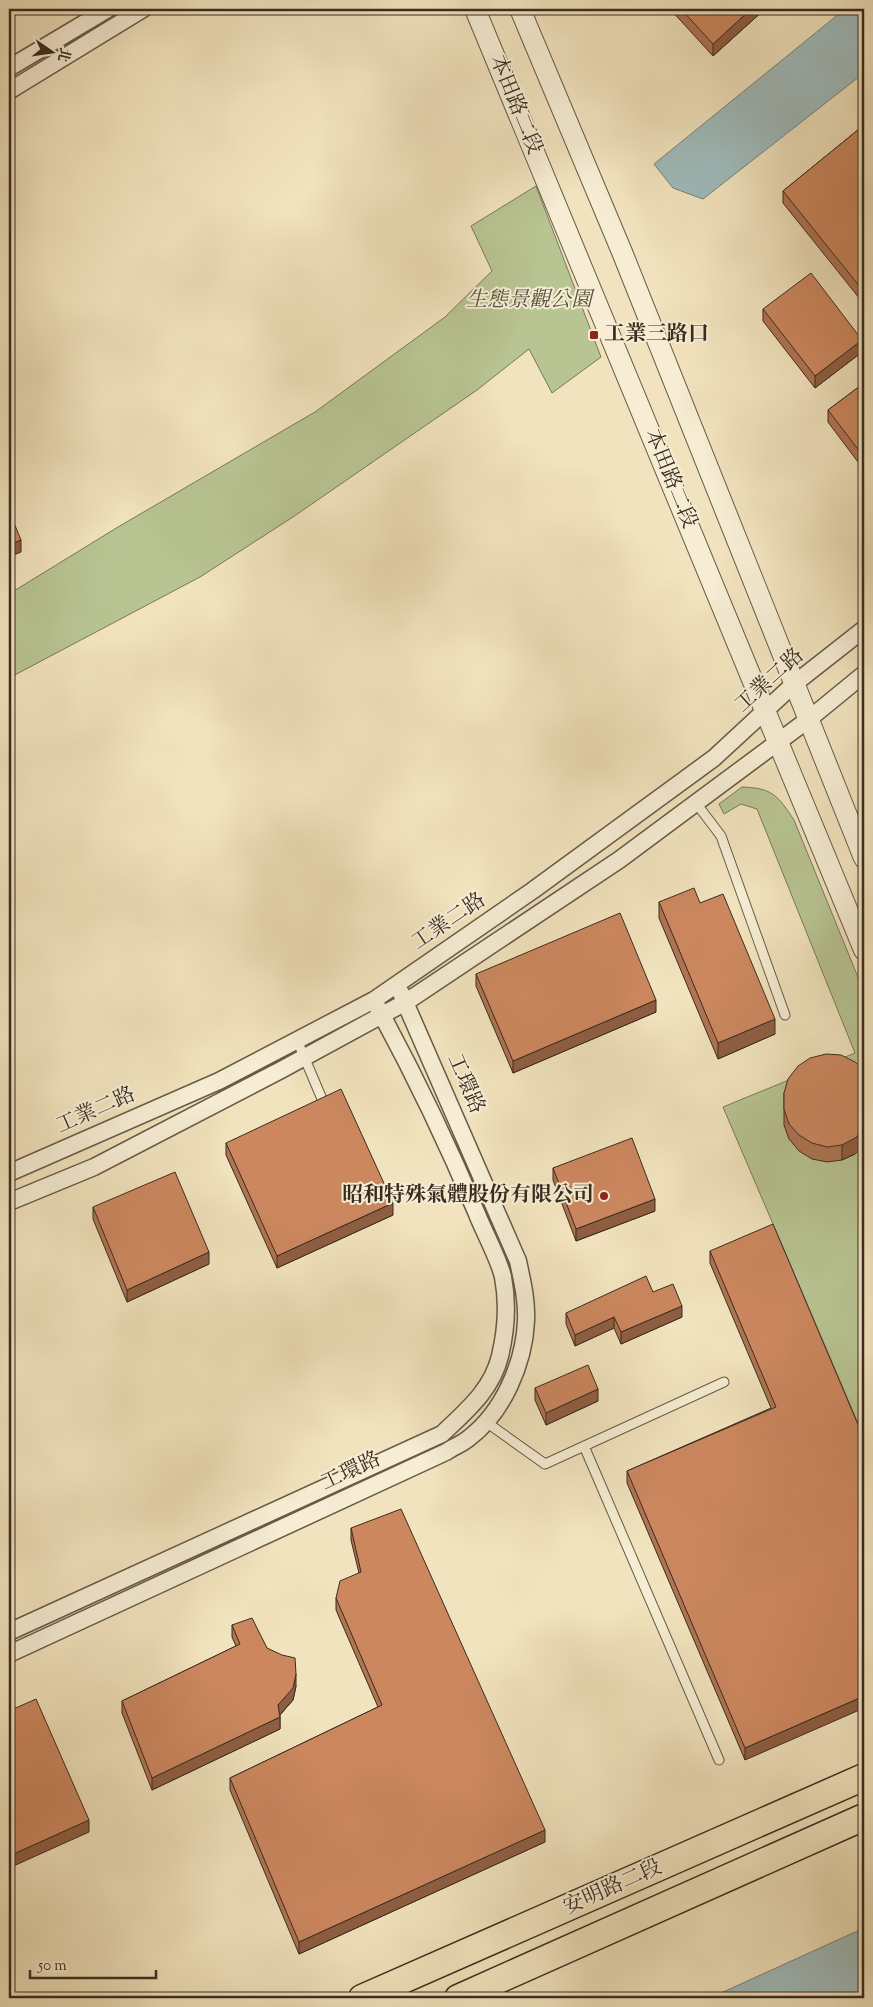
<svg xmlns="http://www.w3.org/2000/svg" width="873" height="2007" font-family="'Sorts Mill Goudy','Noto Serif TC',serif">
<rect width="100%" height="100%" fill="#f1e3bd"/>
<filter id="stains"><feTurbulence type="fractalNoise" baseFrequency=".004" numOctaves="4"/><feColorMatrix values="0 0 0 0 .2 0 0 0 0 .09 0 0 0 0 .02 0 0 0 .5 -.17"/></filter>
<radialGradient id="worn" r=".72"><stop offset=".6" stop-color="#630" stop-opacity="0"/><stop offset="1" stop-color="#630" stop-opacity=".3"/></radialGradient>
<path fill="#b8c492" stroke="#787859" d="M536 186 601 357 552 393 529 349 477 390 293 517 200 577 9 678V594L118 527 315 412 445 317 492 271 471 226Z
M742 787C773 788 778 796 794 820L864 992V1428L861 1430 723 1107 855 1053 757 809 741 804 724 814 719 804Z"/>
<path fill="#9fbbbb" stroke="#76827d" d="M845 9H864V73L703 199 673 188 654 164Z
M864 1928V1998H710Z"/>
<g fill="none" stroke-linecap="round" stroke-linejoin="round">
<defs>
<path id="service" d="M696 803 721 836 785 1015
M297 1040 322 1099
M486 1422 545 1464 724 1382
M584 1446 719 1760"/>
<path id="minor" d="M9 68 108 9
M9 91 143 9
M9 1173 219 1081 374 1000 532 891 714 758 794 684 864 629
M9 1202 94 1167 281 1070 406 1002 619 860 809 719 864 674
M9 1632 442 1434C466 1411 492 1390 500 1356 506 1331 508 1303 503 1277 499 1259 484 1232 477 1214 448 1145 413 1072 377 1006
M9 1654 446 1452C453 1447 462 1444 469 1438 503 1412 524 1364 526 1321 527 1300 522 1280 518 1261L401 993"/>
<path id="tertiary" d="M475 9 864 950
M520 9 622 252 864 858"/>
<path id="primary" d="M362 1998 864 1777
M458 1998 864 1817"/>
</defs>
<use href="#service" stroke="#675a47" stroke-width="11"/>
<use href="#minor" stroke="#675a47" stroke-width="19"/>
<use href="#tertiary" stroke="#675a47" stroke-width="22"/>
<use href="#primary" stroke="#392c20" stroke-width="29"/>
<use href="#service" stroke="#f6edd4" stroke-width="9"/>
<use href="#minor" stroke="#f6edd4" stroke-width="16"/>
<use href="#tertiary" stroke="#f6edd4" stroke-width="20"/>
<use href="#primary" stroke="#f1e3bd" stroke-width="26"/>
</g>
<path fill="#af7452" stroke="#392c20" d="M670 9H765L713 56Z
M864 125V304L783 203V191Z
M763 309 862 352 815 388 763 321Z
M864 383V470L828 422V410Z
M659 902 700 903 775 1034 718 1059 659 918Z
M476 974 656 1012 513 1073 476 986Z
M784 1093 855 1154 842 1160 827 1162 812 1159 799 1151 789 1139 784 1125Z
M226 1143 393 1215 277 1268 226 1155Z
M553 1168 655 1211 576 1241 553 1180Z
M93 1207 209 1264 127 1302 93 1219Z
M710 1251 862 1434 745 1760 627 1483V1471L771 1408 710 1263Z
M653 1292 682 1317 621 1344 614 1328 575 1346 566 1324V1313Z
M535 1388 598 1401 546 1425 535 1400Z
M351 1528 545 1842 299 1954 230 1790V1778L378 1707 336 1610V1598L359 1573 351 1540Z
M232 1625 267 1648 296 1686 293 1700 280 1715V1729L152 1790 122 1713V1701L236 1646 232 1637Z"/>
<path fill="#8f5e42" stroke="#392c20" d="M621 9H627L621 12Z
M751 9H765L713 56V44Z
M862 340V352L815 388V376Z
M21 540V552L9 557V545Z
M656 1000V1012L513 1073V1061Z
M775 1019V1034L718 1059V1043Z
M864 1130V1146L855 1154 842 1160V1145Z
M655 1199V1211L576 1241V1229Z
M393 1203V1215L277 1268V1256Z
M209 1252V1264L127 1302V1290Z
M682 1306V1317L621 1344V1332Z
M614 1317V1328L575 1346V1335Z
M598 1389V1401L546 1425V1413Z
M296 1674V1686L293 1700 278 1717V1705Z
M864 1696V1708L745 1760V1748Z
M280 1717V1729L152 1790V1778Z
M89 1820V1832L9 1868V1856Z
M545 1830V1842L299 1954V1942Z"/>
<path fill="#cc875f" stroke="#392c20" d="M681 9H751L713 44Z
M864 125V292L783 191Z
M811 273 862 340 815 376 763 309Z
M864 383V457L828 410Z
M9 511 21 540 9 545Z
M694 888 700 903 723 894 775 1019 718 1043 659 902Z
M620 913 656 1000 513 1061 476 974Z
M826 1054 841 1055 855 1062 864 1070V1130L855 1138 842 1145 827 1147 812 1143 799 1135 789 1124 784 1109V1093L788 1079 798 1066 810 1058Z
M341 1089 393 1203 277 1256 226 1143Z
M632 1138 655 1199 576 1229 553 1168Z
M175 1172 209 1252 127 1290 93 1207Z
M773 1224 862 1434 864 1433V1696L745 1748 627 1471 776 1407 710 1251Z
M646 1276 653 1292 673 1284 682 1306 621 1332 614 1317 575 1335 566 1313Z
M588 1365 598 1389 546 1413 535 1388Z
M401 1509 545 1830 299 1942 230 1778 382 1705 336 1598 340 1581 361 1572 351 1528Z
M252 1618 267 1648 282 1655 295 1658 296 1674 293 1688 278 1705 280 1717 152 1778 122 1701 240 1644 232 1625Z
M36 1699 89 1820 9 1856V1711Z"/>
<g fill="#8f2418" stroke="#f6edd4" stroke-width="2">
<rect x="589" y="330" width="10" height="10" rx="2.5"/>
<circle cx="604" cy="1196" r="5"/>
</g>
<g text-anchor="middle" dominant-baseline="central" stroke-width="4" stroke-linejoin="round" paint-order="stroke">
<g font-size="21" fill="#392c20" stroke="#f6edd4">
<text transform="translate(515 105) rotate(68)">本田路二段</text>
<text transform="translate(670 479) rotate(68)">本田路二段</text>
<text transform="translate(770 681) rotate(-42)">工業二路</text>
<text transform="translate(449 922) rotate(-34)">工業二路</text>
<text transform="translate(465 1084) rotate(67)">工環路</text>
<text transform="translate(96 1111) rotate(-24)">工業二路</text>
<text transform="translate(351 1472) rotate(-25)">工環路</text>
<text transform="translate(613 1888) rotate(-24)">安明路二段</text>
</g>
<g font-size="21" font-style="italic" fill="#59523c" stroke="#f6edd4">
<text x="529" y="301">生態景觀公園</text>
</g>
<g font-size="21" font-weight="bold" fill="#392c20" stroke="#f6edd4" text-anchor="start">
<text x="604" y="335">工業三路口</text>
<text x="594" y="1196" text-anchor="end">昭和特殊氣體股份有限公司</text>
</g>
</g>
<rect width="873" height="2007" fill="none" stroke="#f1e3bd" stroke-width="30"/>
<rect x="10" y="10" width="853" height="1987" fill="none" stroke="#392c20" stroke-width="2.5"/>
<rect x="15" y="15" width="843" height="1977" fill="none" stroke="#392c20"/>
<g transform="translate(52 52) rotate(103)" stroke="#f6edd4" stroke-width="4" paint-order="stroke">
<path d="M0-4L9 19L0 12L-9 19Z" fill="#392c20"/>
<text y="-8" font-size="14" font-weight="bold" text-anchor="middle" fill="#392c20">北</text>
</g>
<path d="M30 1970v8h126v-8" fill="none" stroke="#392c20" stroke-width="2.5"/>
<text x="38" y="1970" font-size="15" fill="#392c20" stroke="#f6edd4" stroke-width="4" paint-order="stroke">50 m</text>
<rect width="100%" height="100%" filter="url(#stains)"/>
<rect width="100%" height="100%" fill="url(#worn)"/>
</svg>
